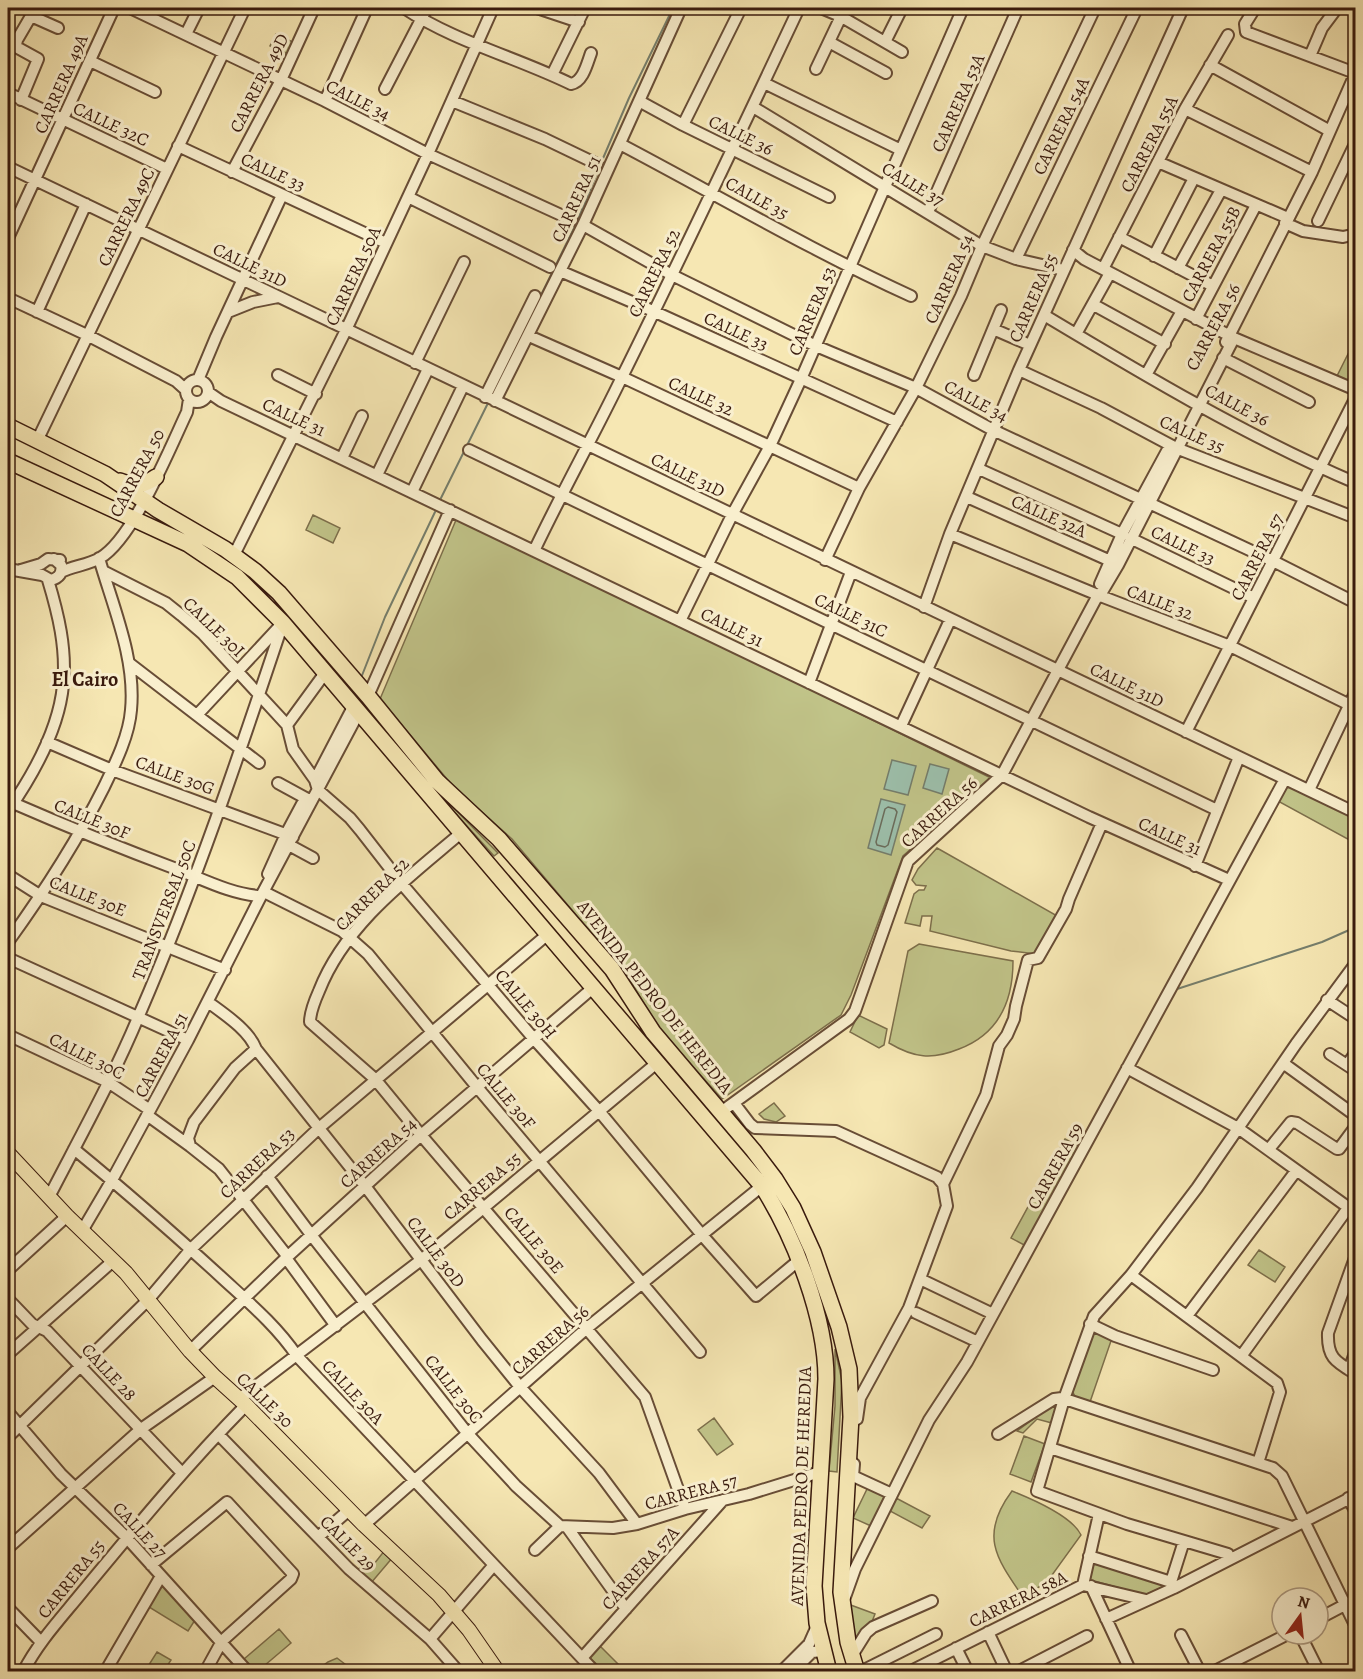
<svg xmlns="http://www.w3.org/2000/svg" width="1363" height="1679" font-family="Alegreya,serif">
<rect width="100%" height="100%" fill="#f6e7b3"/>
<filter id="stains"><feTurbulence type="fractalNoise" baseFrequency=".00333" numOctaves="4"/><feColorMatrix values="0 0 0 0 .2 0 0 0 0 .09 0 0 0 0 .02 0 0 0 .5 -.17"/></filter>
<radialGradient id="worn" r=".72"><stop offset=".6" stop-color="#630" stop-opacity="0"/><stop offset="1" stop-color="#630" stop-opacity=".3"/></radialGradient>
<path fill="#c1c489" stroke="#7d6f4b" stroke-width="1.5" d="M276 34 295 43 290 55 270 46Z
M1352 346 1355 348V387L1336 378Z
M313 515 340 528 333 543 306 530Z
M460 518 991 778 903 856 851 995 841 1015 722 1099 661 1031 626 974 512 839 452 785 380 699 456 520Z
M423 777 498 853 494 856Z
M1285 783 1355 816V843L1276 800Z
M937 848 1059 917 1036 954 1011 951 930 931 932 916H922L920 926 905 923 914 894 919 890H924L926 886 916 885 912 880 918 869Z
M919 944 1013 961C1013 1002 999 1034 959 1049 932 1060 914 1058 889 1043L908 951Z
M858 1015 887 1029 884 1045 879 1048 850 1032Z
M774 1103 785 1116 776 1122 764 1119 759 1114Z
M1065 1139 1080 1147 1026 1246 1011 1238Z
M1259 1250 1285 1267 1275 1282 1248 1265Z
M1092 1330 1112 1338 1090 1402 1075 1397 1072 1390Z
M835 1349 842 1381 837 1472 829 1471 835 1406Z
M1055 1403 1058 1404 1052 1423 1037 1419 1023 1433 1017 1431Z
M714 1418 733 1444 717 1455 698 1430Z
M1024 1436 1045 1444 1031 1482 1010 1474Z
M868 1487 885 1495 871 1526 853 1518Z
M1012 1491C1032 1499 1072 1516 1081 1535L1047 1582 1023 1597C996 1558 979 1535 1012 1491Z
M896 1498 930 1516 922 1528 890 1511Z
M385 1550 393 1557 371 1583 357 1571 368 1559 374 1564Z
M1092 1559 1170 1584 1145 1595 1087 1579Z
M162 1583 195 1620 188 1631 149 1607Z
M848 1604 875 1614 871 1624 858 1639H851Z
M279 1629 291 1643 258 1671H255L244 1659Z
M600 1646 619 1665 613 1671H604L589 1657Z
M157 1652 171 1660 164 1671H145Z
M337 1658 354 1671H316L328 1662Z"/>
<path fill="#9dc0ac" stroke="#757e6c" stroke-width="1.5" d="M892 760 916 766 908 795 884 789Z
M930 764 949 769 942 794 923 788Z
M881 799 905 805 891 855 868 848Z"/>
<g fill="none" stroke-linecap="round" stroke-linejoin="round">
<path stroke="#6b6d5c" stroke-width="1.5" d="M888 807 895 809 897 812 888 845 885 847 877 845 876 842 885 809Z"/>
<path stroke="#757e6c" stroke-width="2" d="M97 60 107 35
M75 105 92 70
M601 163 629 98 673 8
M42 177 45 169
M514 350 576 224 599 168
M441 498 489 401
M361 678 385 617 435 512
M1174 990 1322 942 1356 927"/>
<defs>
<path id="minor" d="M130 8 325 101 428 154 572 220
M404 8C455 42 516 57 571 84 583 82 587 64 591 53
M537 8 579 22
M821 8 840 16 902 52
M1255 8 1245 24 1246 32 1355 73
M186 34 199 8
M829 42 886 73
M885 42 902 8
M1310 56 1322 28 1337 8
M90 61 155 92
M1210 65 1330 131
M816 69 845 8
M552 75 585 8
M764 83 901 150
M385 89 427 8
M8 93 167 169
M21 100 38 59 18 48 16 45 17 40 31 16 58 28
M325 101 367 8
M452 101 545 139 597 164
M639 101 683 125 829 197
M753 107 982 246 1016 259 1064 270
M1185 109 1312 172
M683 125 741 8
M620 144C717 195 812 251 911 296
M178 146 386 243
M1158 162 1288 218
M8 167 1356 813
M232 172 281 80 314 8
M408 197 550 267
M928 212 1018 8
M1318 221 1356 142
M1285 223 1303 231 1343 237 1356 234
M583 225 672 275 816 346 916 388 993 430 1273 561 1356 603
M1119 237 1213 286
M8 238 114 8
M1073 250 1084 259 1234 338 1356 390
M1154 256 1194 178
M1016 259 1137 8
M1178 268 1221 190
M1103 269 1185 109 1228 35
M560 271 653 311 897 422
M8 298 87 335 176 381 186 390
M1094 305 1165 344
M37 312 86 204
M228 312 253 302 278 297
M1044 315C1144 375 1248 437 1356 483
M1196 319 1256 205
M993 329 1030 345
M1076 334 1110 273
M529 336 622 377 859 488
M1226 342 1312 172 1356 72
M1223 358 1309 402
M415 363 464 262
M1019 370 1101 408 1176 448 1356 518
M278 375 316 394
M974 375 1001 310
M1146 375 1182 311
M198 380 216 337 282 195
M186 391a11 11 0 1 1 22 0a11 11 0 1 1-22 0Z
M208 392 221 401 1089 817 1229 880
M485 397 535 296
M495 401 583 225 681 8
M37 441 245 8
M469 450 1217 810
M342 458 362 416
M979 469 1122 534
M377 475 428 369
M412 492 463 386
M967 497 1115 563
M950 534 1098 595 1230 646 1356 708
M1130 538 1254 598
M534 551C562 492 594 435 622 377 683 254 741 131 799 8
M234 555 346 330 428 154 493 8
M825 560 859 488 916 388 961 296 982 246 1095 8
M8 569 42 575 51 580C59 578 63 573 61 565L54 559
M21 570 41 564 48 559 60 560
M103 571 166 603 181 615 203 634 287 725
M61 572C73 566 88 565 100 558 133 539 170 448 187 412L189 399
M1100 584 1122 534 1167 451
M924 607 950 534 1019 370 1183 8
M680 621 732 515 770 446 801 379 963 8
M129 663 259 763
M809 683 851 572
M368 696 450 510
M197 715 279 627
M287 725 293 749 315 780 318 790 350 818 360 830 402 884 534 1039 599 1111 702 1235 756 1296 798 1261
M287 725 325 673
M901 726 950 620
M1186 732 1356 397
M47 742 112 770 293 837
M315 780 353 707
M278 783 311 801
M1309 790 1356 691
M13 803C68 827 123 849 179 870 204 880 234 895 261 896
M8 811C33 775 59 729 63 685 67 649 58 613 48 580
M461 833C408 878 345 924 319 991 315 1000 310 1012 310 1022L375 1079 421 1135 645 1397 685 1509
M289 845 313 858
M1195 866 1239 757
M268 874 286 834 302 804
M8 875 41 896 225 970
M264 892 342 931 368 954 477 1087 700 1352
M8 942C44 892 76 843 104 787 115 764 129 736 131 710 136 659 113 607 99 558
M8 958 188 1040
M1327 1000 1356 1019
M208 1002C224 1014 249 1030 256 1049L365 1186 482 1340 520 1387 599 1473 637 1524
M8 1035 108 1082 150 1110
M1330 1054 1356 1071
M1283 1063 1356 1116
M1347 1065 1356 1052
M1127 1068 1238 1128 1356 1213
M734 1103 750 1124 755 1128 836 1131 937 1177 943 1184 947 1206 909 1308 860 1398 857 1419
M721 1112 849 1019 855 1011 908 861 1002 775 1098 595 1102 592 1118 565 1234 338
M147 1115 190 1146 219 1169 288 1257
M190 1146 188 1138 194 1122 235 1068 256 1049
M74 1149C124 1190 173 1233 220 1276 247 1301 276 1325 297 1356L595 1672
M1269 1149 1291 1122 1297 1123 1337 1149H1339L1356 1126
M267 1176 312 1236 468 1434 516 1486 560 1526 613 1528 637 1524 685 1509 749 1494 820 1472
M943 1184 986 1095 999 1046 1007 1035 1014 1019 1016 1006 1028 960 1038 958 1066 909 1069 899 1102 823
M49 1197C80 1137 114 1076 140 1013 195 886 239 755 283 623
M82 1231 112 1180 188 1040 261 896 358 714
M1356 1255 1328 1333C1327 1358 1336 1362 1356 1374
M286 1258 336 1326
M8 1270 67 1216
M1131 1275 1277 1383 1280 1392 1258 1463
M920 1279 993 1314
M8 1299 32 1324 47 1331 182 1473
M916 1313 978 1342
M1187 1316 1296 1171
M1090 1324 1115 1336 1213 1370
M190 1351 286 1258 421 1135 594 987
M8 1354 113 1261
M1242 1355 1348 1208
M1349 1370 1356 1350
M239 1399 421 1260 658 1062
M8 1412 61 1474 126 1537 248 1672
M218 1434 349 1569 430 1639 459 1672
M998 1434 1054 1399 1062 1398 1273 1468 1282 1476 1356 1627
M8 1437 148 1300 191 1249 319 1128 548 934
M1050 1448 1292 1527
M854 1464 853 1476 892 1494
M1348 1498 1356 1512
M364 1525 587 1328 762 1186
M567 1527 626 1609
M318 1537 349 1510
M8 1548 141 1429 215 1377
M535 1550 560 1526
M1089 1556 1171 1582 1174 1588
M1230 1559 1228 1554 1127 1524 1037 1491 1064 1399 1094 1316 1131 1275 1197 1188 1296 1044 1356 963
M151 1565 227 1502 293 1574 291 1579 222 1641 205 1672
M1171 1582 1184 1541
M1083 1585 1099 1514
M1091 1586 1131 1672
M845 1597 855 1569 929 1420 967 1362 1285 779
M8 1608 41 1642
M1106 1619 1174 1588 1356 1495
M1318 1619 1356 1599
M988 1632 1007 1672
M1300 1634 1319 1672
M1181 1635 1200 1672
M430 1639 493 1566
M956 1648 968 1672
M851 1657 866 1633 873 1627 932 1601
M582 1658 723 1500
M23 1672C39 1641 62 1617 83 1591 136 1527 188 1464 246 1405
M105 1672 161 1576
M781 1672 809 1644 817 1626
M792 1672 812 1652 823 1651
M860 1672 936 1634
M909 1672 1083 1585 1146 1600
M1017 1672 1087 1636
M1213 1672 1288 1634"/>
<path id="major" d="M8 1153 67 1216 126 1273 190 1351 215 1377 246 1405 364 1525 439 1595 469 1630 498 1672"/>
<path id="highway" d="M8 426 105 474 158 510 225 549 255 571 279 593 368 696 437 781 499 839 612 969 653 1032 753 1150 775 1179 793 1208 813 1252 839 1327 849 1369 851 1417 841 1592 848 1642 857 1672
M8 461 188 544 237 577 283 623 762 1186C795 1238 826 1318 826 1379L814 1586 817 1623 829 1672
M120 481C135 487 143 486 156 477"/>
</defs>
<use href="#minor" stroke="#684d36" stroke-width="14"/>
<use href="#major" stroke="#391a0d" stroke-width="16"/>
<use href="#highway" stroke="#391a0d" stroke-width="18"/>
<use href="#minor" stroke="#f9efce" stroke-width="10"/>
<use href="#major" stroke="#f6e7b3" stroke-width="14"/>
<use href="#highway" stroke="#f6e7b3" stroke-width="15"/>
</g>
<g text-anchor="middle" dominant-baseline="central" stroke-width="6" stroke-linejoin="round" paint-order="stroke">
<g font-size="18" fill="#391a0d" stroke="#f9efce">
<text transform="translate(259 83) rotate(-63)">CARRERA 49D</text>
<text transform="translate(61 84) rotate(-66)">CARRERA 49A</text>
<text transform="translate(358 100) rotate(27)">CALLE 34</text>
<text transform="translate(958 103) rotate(-66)">CARRERA 53A</text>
<text transform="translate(111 124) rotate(25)">CALLE 32C</text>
<text transform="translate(1061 126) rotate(-64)">CARRERA 54A</text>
<text transform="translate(741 135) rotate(26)">CALLE 36</text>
<text transform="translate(1149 144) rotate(-63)">CARRERA 55A</text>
<text transform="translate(273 172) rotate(25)">CALLE 33</text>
<text transform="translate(913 184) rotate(31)">CALLE 37</text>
<text transform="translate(757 198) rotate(29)">CALLE 35</text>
<text transform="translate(576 199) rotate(-65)">CARRERA 51</text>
<text transform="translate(126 217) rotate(-64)">CARRERA 49C</text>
<text transform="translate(1211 254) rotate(-62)">CARRERA 55B</text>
<text transform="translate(250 265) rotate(26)">CALLE 31D</text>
<text transform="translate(654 273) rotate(-64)">CARRERA 52</text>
<text transform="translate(353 276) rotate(-65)">CARRERA 50A</text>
<text transform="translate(949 279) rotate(-66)">CARRERA 54</text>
<text transform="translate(1033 298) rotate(-66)">CARRERA 55</text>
<text transform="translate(812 311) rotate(-67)">CARRERA 53</text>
<text transform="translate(1213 327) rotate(-62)">CARRERA 56</text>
<text transform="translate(736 331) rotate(25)">CALLE 33</text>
<text transform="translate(701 396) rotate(25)">CALLE 32</text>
<text transform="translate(976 401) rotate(28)">CALLE 34</text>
<text transform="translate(1237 405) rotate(28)">CALLE 36</text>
<text transform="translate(294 417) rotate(25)">CALLE 31</text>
<text transform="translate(1192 434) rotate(24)">CALLE 35</text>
<text transform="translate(137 473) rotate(-62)">CARRERA 50</text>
<text transform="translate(688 475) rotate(26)">CALLE 31D</text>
<text transform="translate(1049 516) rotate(24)">CALLE 32A</text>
<text transform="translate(1183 545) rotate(26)">CALLE 33</text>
<text transform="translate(1257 557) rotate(-63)">CARRERA 57</text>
<text transform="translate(1160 602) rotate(21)">CALLE 32</text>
<text transform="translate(851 615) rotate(26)">CALLE 31C</text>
<text transform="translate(214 627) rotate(44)">CALLE 30I</text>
<text transform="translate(732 627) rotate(26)">CALLE 31</text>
<text transform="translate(1127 685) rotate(26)">CALLE 31D</text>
<text transform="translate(175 775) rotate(20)">CALLE 30G</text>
<text transform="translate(939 812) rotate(-42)">CARRERA 56</text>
<text transform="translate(92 819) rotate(22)">CALLE 30F</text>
<text transform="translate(1170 836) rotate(25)">CALLE 31</text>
<text transform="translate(372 894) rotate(-45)">CARRERA 52</text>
<text transform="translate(88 896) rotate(22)">CALLE 30E</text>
<text transform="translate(164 910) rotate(-69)">TRANSVERSAL 50C</text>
<text transform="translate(655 997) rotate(52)">AVENIDA PEDRO DE HEREDIA</text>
<text transform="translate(526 1004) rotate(50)">CALLE 30H</text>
<text transform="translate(161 1055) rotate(-62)">CARRERA 51</text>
<text transform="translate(87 1056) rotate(27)">CALLE 30C</text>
<text transform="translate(506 1096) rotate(50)">CALLE 30F</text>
<text transform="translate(378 1153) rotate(-42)">CARRERA 54</text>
<text transform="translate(257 1163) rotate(-43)">CARRERA 53</text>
<text transform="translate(1055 1166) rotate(-61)">CARRERA 59</text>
<text transform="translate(482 1186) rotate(-40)">CARRERA 55</text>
<text transform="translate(534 1240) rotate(50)">CALLE 30E</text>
<text transform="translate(436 1252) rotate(53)">CALLE 30D</text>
<text transform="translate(550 1340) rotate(-41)">CARRERA 56</text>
<text transform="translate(109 1372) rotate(47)">CALLE 28</text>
<text transform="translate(454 1389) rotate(52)">CALLE 30C</text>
<text transform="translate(353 1392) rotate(47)">CALLE 30A</text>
<text transform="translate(265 1400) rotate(44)">CALLE 30</text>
<text transform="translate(801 1486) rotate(-88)">AVENIDA PEDRO DE HEREDIA</text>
<text transform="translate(691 1492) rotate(-15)">CARRERA 57</text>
<text transform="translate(140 1530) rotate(47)">CALLE 27</text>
<text transform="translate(348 1543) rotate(45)">CALLE 29</text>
<text transform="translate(640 1568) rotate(-48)">CARRERA 57A</text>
<text transform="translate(71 1579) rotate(-51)">CARRERA 55</text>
<text transform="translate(1018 1599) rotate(-26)">CARRERA 58A</text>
</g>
<g font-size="20" font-weight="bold" fill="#391a0d" stroke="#f9efce">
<text x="85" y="679">El Cairo</text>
</g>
</g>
<rect width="1363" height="1679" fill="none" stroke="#f6e7b3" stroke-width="30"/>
<rect x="9" y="9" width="1345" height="1661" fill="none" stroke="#391a0d" stroke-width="3"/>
<rect x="15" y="15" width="1333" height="1649" fill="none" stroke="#391a0d" stroke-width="1.5"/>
<g transform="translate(1300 1616) rotate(15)"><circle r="28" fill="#f9efce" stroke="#ac9a81" stroke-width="1.5"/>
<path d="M0-4.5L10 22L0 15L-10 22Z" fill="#8f2418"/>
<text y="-9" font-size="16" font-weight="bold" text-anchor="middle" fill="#391a0d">N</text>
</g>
<rect width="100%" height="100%" filter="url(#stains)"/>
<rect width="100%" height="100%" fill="url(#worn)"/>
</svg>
